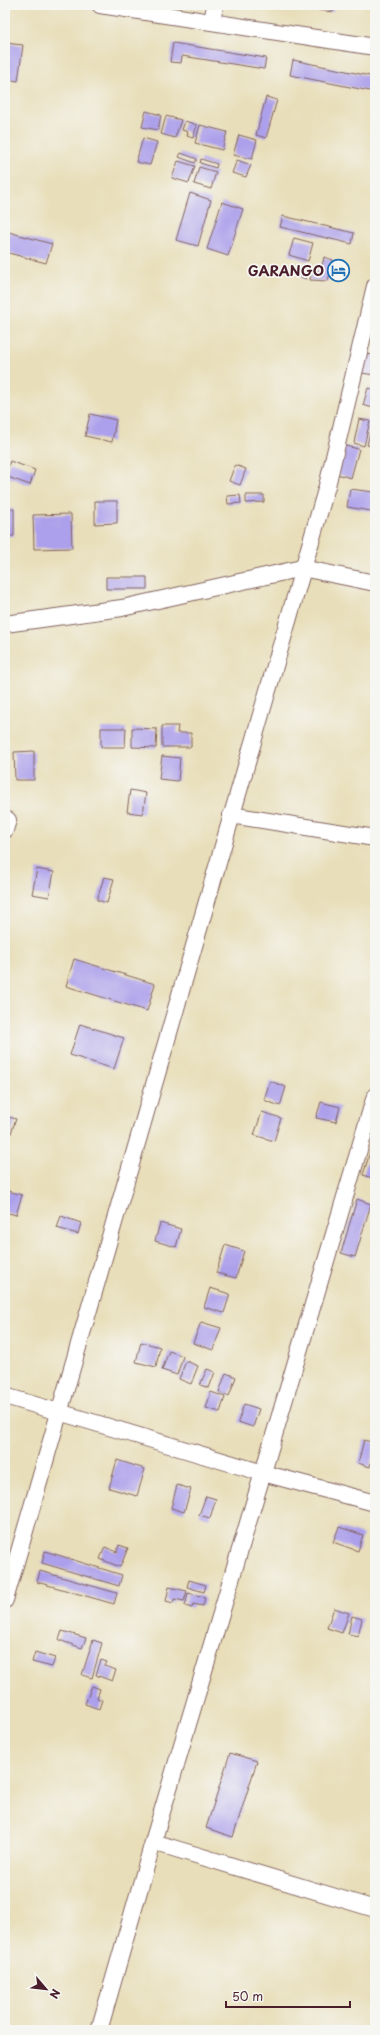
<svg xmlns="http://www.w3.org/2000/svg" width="380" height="2035" font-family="'Playpen Sans',sans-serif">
<rect width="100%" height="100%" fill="#f6f6f2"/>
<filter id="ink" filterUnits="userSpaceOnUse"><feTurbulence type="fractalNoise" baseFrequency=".025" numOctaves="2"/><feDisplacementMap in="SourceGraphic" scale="8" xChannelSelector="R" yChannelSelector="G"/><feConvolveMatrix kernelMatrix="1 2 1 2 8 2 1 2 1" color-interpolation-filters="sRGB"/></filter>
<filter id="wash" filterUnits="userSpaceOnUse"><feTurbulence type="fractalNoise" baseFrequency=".012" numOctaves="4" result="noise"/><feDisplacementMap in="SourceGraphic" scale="16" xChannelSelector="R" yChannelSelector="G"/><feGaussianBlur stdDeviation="0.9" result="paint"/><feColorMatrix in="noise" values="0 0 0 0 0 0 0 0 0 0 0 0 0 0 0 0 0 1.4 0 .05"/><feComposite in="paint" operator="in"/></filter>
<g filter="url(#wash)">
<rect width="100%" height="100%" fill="#e8deb9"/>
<g id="blocks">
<path fill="#ac9feb" d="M318 5H334L333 12 318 10Z
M5 43 23 45 18 81 5 79Z
M173 43 266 58 264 69 182 56 181 63 170 62Z
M293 60 375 77V92L290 75Z
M266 97 277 100 266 138 256 135Z
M146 111 161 115 158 130 142 127Z
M166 116 181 120 175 138 161 134Z
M185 121 197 125 193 138 187 136 188 132 182 130Z
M200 125 227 132 222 150 195 143Z
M239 135 257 140 252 159 233 155Z
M143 138 157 142 150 165 136 162Z
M181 153 197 159 195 163 179 157Z
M201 159 217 164 216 168 200 163Z
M237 160 251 165 246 177 232 173Z
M178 161 195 166 189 183 172 178Z
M199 167 216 172 211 189 194 184Z
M190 193 211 200 198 246 176 240Z
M222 202 243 209 228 256 207 249Z
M283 216 354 233 352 244 280 227Z
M5 231 52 244 46 263 5 252Z
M294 238 313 243 308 261 289 255Z
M324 257 333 260 328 281 310 280 311 272 321 271Z
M303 271 307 272 306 279 301 277Z
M364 354 375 355V375L361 373Z
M368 388 375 390 373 408 363 405Z
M90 414 116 420 112 442 85 436Z
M359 419 370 421 364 446 354 443Z
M370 433 375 435V447L367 445Z
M345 446 359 449 351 478 337 474Z
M10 461 35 470 30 485 5 476Z
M235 465 246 469 240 485 229 481Z
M350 489 374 492 371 511 347 507Z
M240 495 241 503 228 504 227 496Z
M246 495H264V502L246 503Z
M95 501H117V523L95 524Z
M5 509H14V536H5Z
M71 514 72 548 34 549 33 515Z
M106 577H147V589H106Z
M162 726H178L177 733H191V747H162Z
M101 728H126L125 747H101Z
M132 728 157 729 156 748 132 747Z
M34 751V780H15L14 752Z
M162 756 180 758 178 781 159 779Z
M130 790 146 793 143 814 127 812Z
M37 869 54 872 49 897 32 894Z
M104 877 114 879 107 903 97 900Z
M74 959 155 984 147 1011 66 986Z
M80 1024 124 1038 114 1069 70 1055Z
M270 1081 286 1087 280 1106 264 1100Z
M321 1102 340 1107 336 1122 316 1118Z
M262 1112 281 1118 274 1141 254 1135Z
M5 1116 16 1119 5 1150Z
M375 1136V1179L363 1175Z
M5 1190 22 1195 16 1215 5 1212Z
M357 1199 371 1204 355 1257 341 1253Z
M61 1216 81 1223 78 1234 57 1228Z
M160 1223 181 1229 176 1247 155 1241Z
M225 1245 244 1251 236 1278 216 1273Z
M210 1288 230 1294 224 1313 204 1307Z
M201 1322 221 1328 213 1350 193 1343Z
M141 1342 160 1347 156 1367 136 1362Z
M169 1351 183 1356 177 1375 162 1370Z
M186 1361 198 1366 191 1384 179 1379Z
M207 1369 215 1372 209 1388 200 1385Z
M226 1373 236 1377 229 1396 219 1392Z
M211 1392 225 1397 220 1412 206 1408Z
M244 1404 259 1409 253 1427 238 1422Z
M364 1440 375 1443 370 1467 358 1463Z
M117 1460 145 1469 137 1496 109 1488Z
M177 1485 191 1489 184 1512 171 1508Z
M206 1496 216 1499 210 1518 199 1515Z
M339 1527 363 1535 358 1551 333 1542Z
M119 1545 128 1548 120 1567 100 1559 105 1547 117 1552Z
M45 1551 122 1575 119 1586 42 1563Z
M40 1571 117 1593 114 1604 37 1582Z
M189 1580 206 1585 204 1592 187 1587Z
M169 1587 187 1591 184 1601 174 1599 173 1603 166 1601Z
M188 1593 205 1597 203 1606 193 1604 192 1608 185 1606Z
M334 1608 349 1613 342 1633 327 1628Z
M352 1616 362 1619 358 1636 348 1634Z
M62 1631 86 1638 82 1648 59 1640Z
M93 1640 102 1643 92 1678 82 1675Z
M35 1652 55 1658 52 1667 32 1662Z
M101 1660 107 1662 105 1666 116 1670 112 1681 96 1675Z
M92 1686 100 1689 97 1698 102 1700 99 1709 85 1704Z
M230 1753 257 1761 233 1837 206 1828Z"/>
</g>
</g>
<g filter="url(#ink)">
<use href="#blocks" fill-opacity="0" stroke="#81625d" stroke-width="1"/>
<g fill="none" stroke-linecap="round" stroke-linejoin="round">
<defs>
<path id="minor" d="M100 5 375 47
M212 22 215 5
M5 624 122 608 302 568 375 583
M231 815 375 838
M5 830 8 820
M5 1396 263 1473 375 1503
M5 1600 327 486 375 286
M153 1842 375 1909
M100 2027 153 1842 375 1096"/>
</defs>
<use href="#minor" stroke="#81625d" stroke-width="18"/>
<use href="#minor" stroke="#fff" stroke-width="16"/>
</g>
</g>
<defs>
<symbol id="hotel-ring" viewBox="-11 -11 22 22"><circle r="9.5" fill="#f6f6f2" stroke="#1f6fb2" stroke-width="1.5"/><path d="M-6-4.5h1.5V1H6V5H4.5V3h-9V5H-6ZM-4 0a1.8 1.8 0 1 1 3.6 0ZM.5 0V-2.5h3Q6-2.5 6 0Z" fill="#1f6fb2"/></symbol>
</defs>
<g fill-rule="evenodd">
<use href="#hotel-ring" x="326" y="258" width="25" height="25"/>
</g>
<g text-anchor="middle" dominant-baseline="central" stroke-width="3.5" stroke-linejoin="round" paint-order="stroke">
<g font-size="14" font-weight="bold" fill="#4a1f2b" stroke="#f6f6f2" text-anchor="end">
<text x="324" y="270">GARANGO</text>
</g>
</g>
<rect width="380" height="2035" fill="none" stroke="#f6f6f2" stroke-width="20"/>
<g transform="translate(46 1989) rotate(118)" stroke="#f6f6f2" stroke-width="3" paint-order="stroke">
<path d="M0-3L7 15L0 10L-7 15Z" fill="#4a1f2b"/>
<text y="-6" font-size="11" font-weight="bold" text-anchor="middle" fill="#4a1f2b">N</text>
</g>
<path d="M226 2001v6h124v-6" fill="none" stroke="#4a1f2b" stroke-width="2"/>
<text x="232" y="2001" font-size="12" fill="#4a1f2b" stroke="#f6f6f2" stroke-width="3" paint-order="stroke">50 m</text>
</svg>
